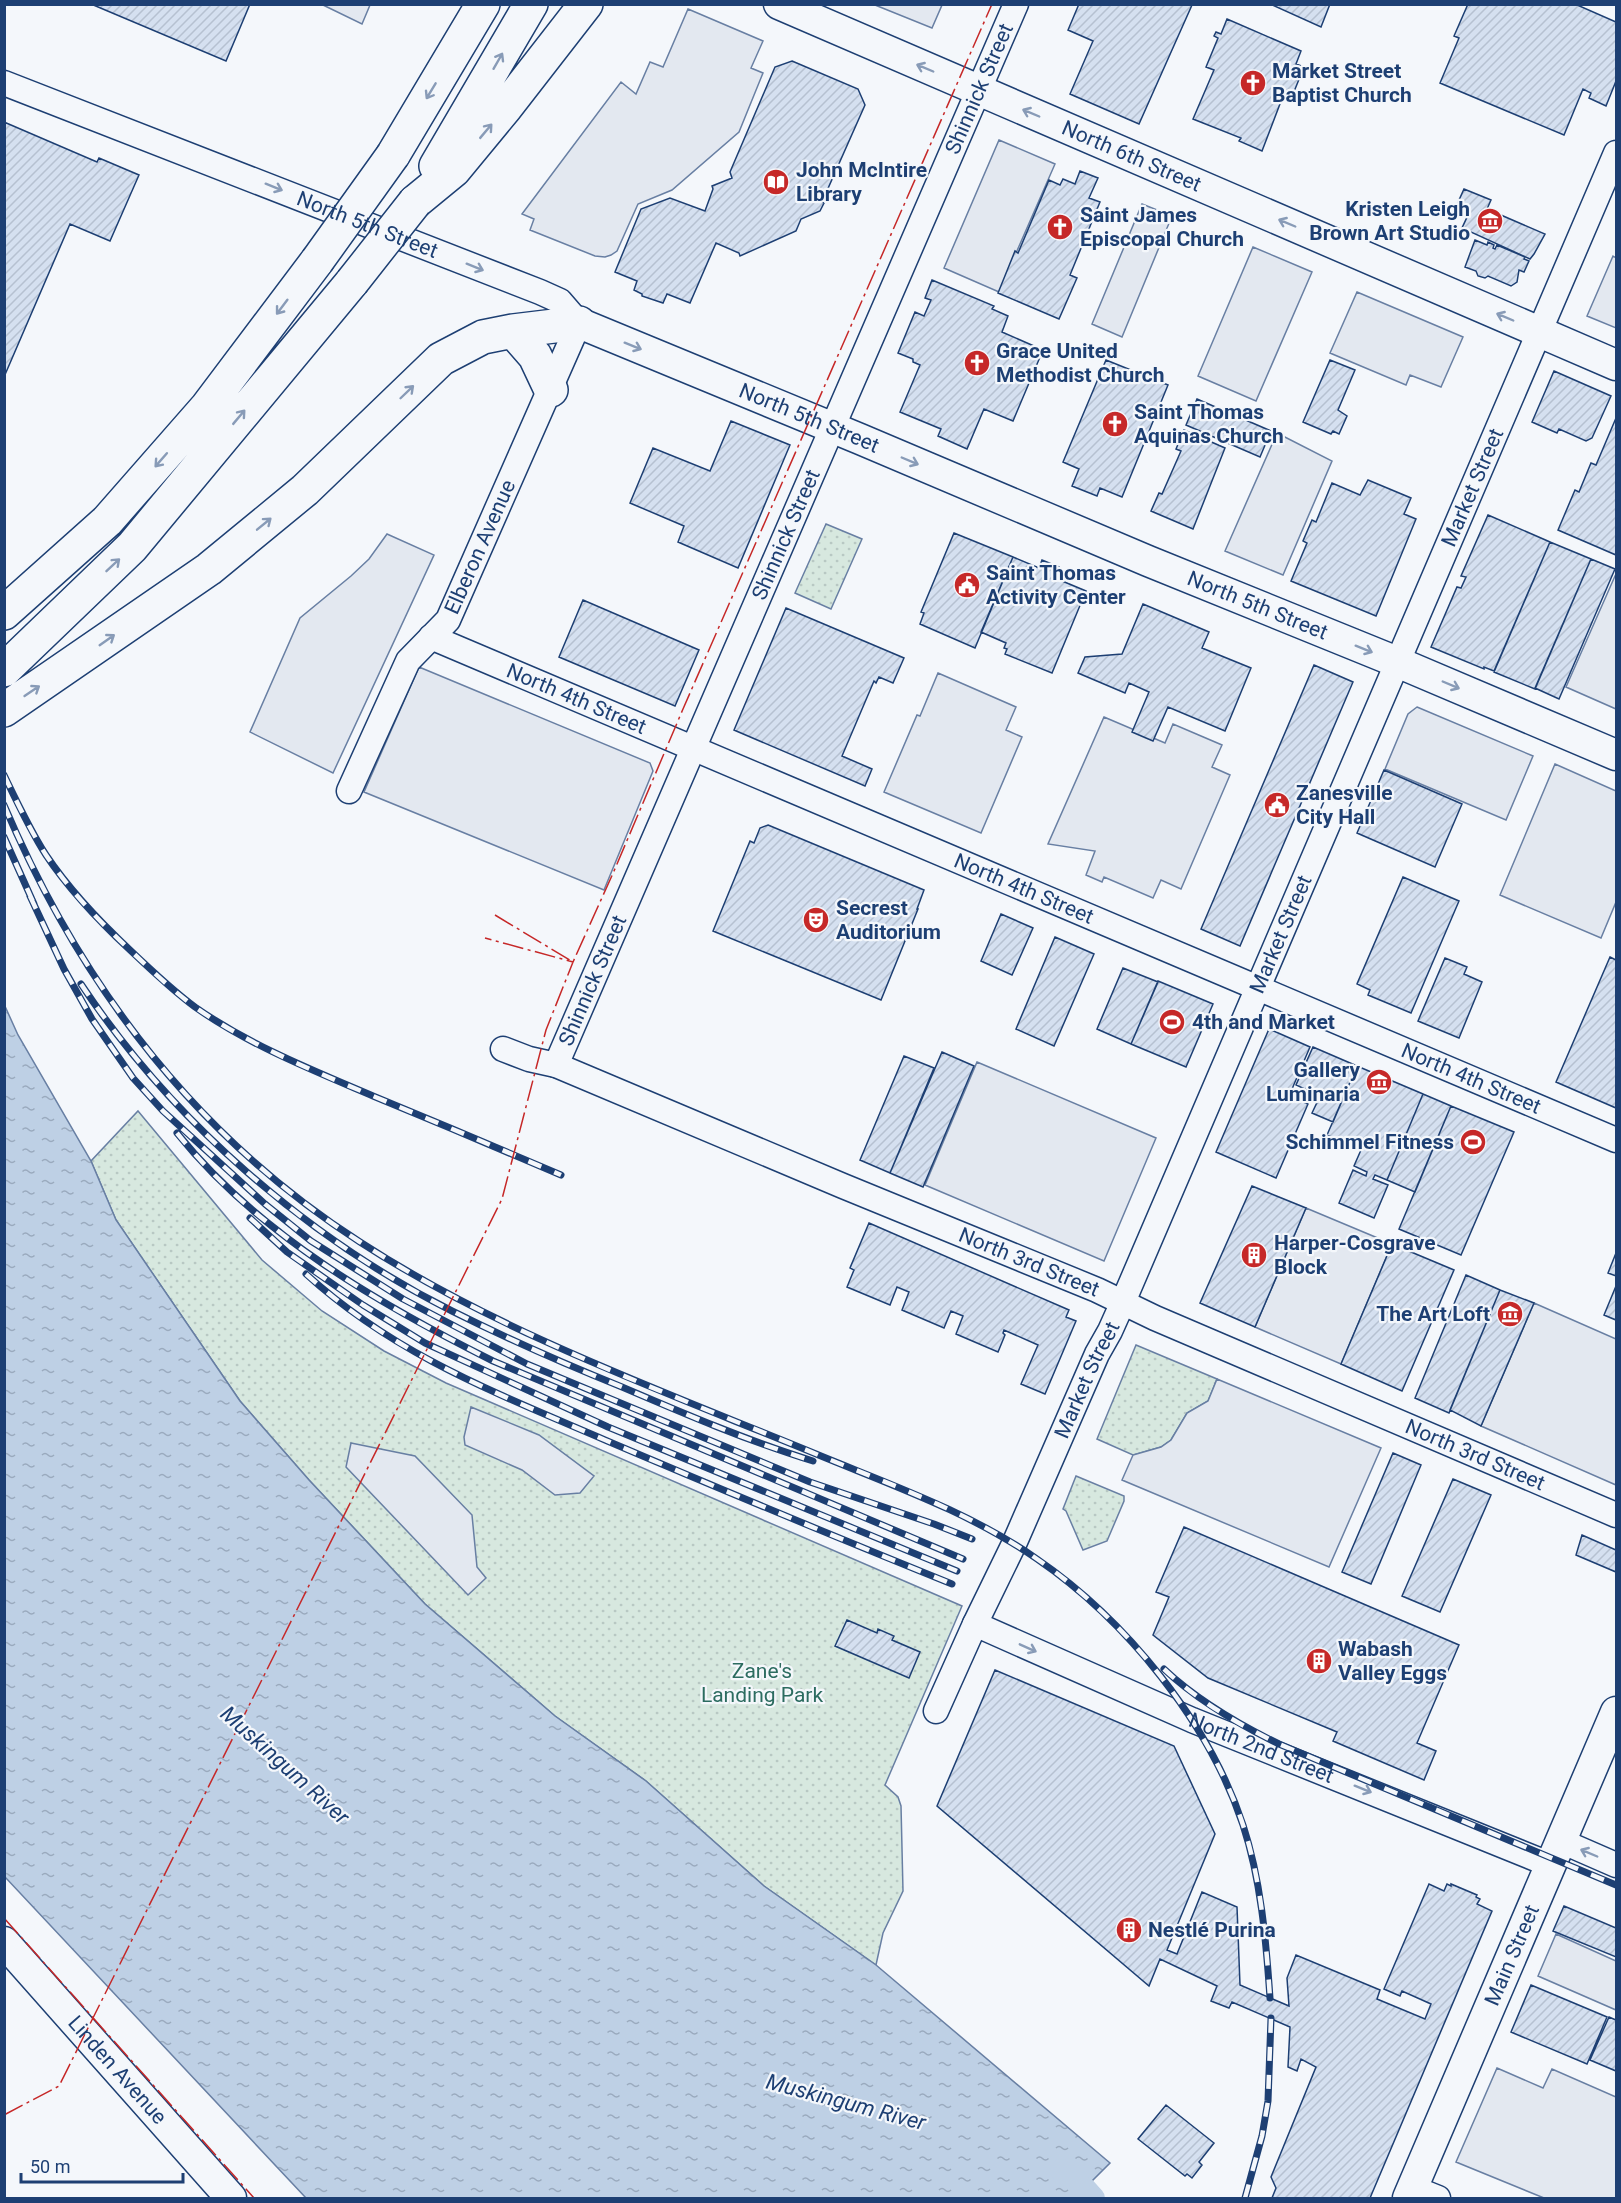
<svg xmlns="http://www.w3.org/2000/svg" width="1621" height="2203" font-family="Roboto,sans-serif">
<defs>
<pattern id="grass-dots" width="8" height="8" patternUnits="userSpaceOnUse" patternTransform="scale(1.5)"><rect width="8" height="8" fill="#d7e8df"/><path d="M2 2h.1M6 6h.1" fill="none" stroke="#b8c8c3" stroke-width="1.8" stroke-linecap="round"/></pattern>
<pattern id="water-ripples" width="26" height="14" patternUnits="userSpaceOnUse" patternTransform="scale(1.5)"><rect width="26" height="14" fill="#bed0e5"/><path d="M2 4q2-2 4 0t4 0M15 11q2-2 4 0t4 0" fill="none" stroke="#9aaabe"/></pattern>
<pattern id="building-hatch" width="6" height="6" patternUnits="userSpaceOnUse" patternTransform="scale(1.5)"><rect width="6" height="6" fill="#d5e0f0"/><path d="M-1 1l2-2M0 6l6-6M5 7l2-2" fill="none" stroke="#b6c1d1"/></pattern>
</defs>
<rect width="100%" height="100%" fill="#f4f7fb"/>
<path fill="url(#grass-dots)" stroke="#687fa3" stroke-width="1.5" d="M826 524 862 539 831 609 795 593Z
M138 1111 262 1260 322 1311 384 1351 446 1383 962 1606 885 1785 898 1797 901 1806 903 1891 883 1933 876 1965 764 1886 646 1781 555 1716 425 1604 309 1480 240 1401 116 1220 91 1161Z
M1136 1345 1217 1379 1208 1401 1187 1413 1171 1440 1161 1447 1133 1455 1097 1439Z
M1076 1476 1124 1496V1501L1107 1541 1083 1550 1066 1511 1063 1509Z"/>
<path fill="#e3e8f0" stroke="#687fa3" stroke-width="1.5" d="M323 5H370L362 24Z
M875 5 942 4V5L932 28Z
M688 9 763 41 751 68 763 73 739 132 672 190 638 204 617 251 611 255 605 257 595 256 530 230 534 219 522 214 621 82 636 94 650 62 663 67Z
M999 140 1055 164 999 292 944 268Z
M1142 204 1172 216 1122 337 1092 324Z
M1253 247 1312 272 1256 401 1198 376Z
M1613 256 1616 258V328L1587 316Z
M1357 292 1463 337 1441 387 1410 375 1406 385 1330 353Z
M1277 433 1332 461 1283 575 1225 551Z
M387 534 434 555 333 773 250 732 300 618 351 576 369 559Z
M1615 576 1616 577V709L1566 687Z
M419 667 650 763 653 771 604 890 364 792Z
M938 673 1016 707 1006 730 1022 737 981 833 884 792 917 715 920 716Z
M1417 707 1533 756 1506 820 1385 769 1408 714Z
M1104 717 1165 743 1173 724 1222 745 1212 767 1230 775 1181 889 1161 880 1153 898 1104 877 1102 882 1086 875 1095 851 1048 844Z
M1555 764 1616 791V902L1601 938 1500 895Z
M977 1062 1156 1138 1104 1261 925 1185Z
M1306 1208 1392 1244 1341 1364 1255 1327Z
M1534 1303 1616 1339V1485L1481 1426Z
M1217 1379 1381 1448 1329 1567 1122 1480 1133 1455 1161 1447 1171 1440 1187 1413 1208 1401Z
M471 1407 539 1435 594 1476 580 1493 555 1495 522 1470 465 1445 464 1437Z
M351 1443 415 1456 472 1515 477 1567 486 1578 468 1595 346 1467Z
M1556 1934 1616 1961V2010L1538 1976Z
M1497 2068 1543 2088 1552 2069 1616 2097V2198H1544L1456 2162Z"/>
<path fill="url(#water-ripples)" stroke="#687fa3" stroke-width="1.5" d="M4 1004 18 1035 91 1161 116 1220 240 1401 309 1480 425 1604 555 1716 646 1781 764 1886 876 1965 1110 2163 1085 2188 1080 2198H306L5 1877Z"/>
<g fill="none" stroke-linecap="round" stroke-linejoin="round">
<path stroke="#bed0e5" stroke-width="22" d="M1061 2170 1085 2188 1094 2198"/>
</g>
<path fill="url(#building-hatch)" stroke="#1d3f73" stroke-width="1.5" d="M91 4H250L226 61Z
M1079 4 1192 5 1139 124 1070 94 1093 41 1068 30Z
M1270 4H1330L1321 27Z
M1468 4H1575L1616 22V81L1606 106 1589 98 1591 93 1583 89 1564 135 1440 83 1459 38 1454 36Z
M1227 19 1301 51 1296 64 1304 67 1291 99 1283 96 1262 151 1239 141 1241 138 1193 119 1214 70 1206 67 1218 38 1214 36 1216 32 1221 34Z
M792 61 858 89 865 105 822 202 824 203 820 211 801 219 796 231 740 256 739 253 716 243 690 303 667 294 663 303 642 296V294L634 290 637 281 615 272 641 209 670 198 705 211 713 189 712 186 732 178 730 172 775 67Z
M4 122 97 162 99 158 139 175 110 241 70 224 4 377Z
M1080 171 1098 178 1089 198 1100 202 1070 275 1077 278 1059 319 998 293 1015 251 1018 253 1049 180 1060 185 1063 179 1075 184Z
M1464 189 1491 200 1487 209 1545 234 1534 254 1530 259 1462 228 1468 215 1455 209Z
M1475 240 1487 245 1488 242 1494 245 1493 248 1495 249 1497 245 1525 257 1524 259 1529 261 1524 272 1519 270 1517 282 1511 286 1488 276 1485 278 1478 276 1476 271 1465 267Z
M932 280 994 306 992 309 1008 316 1002 332 1043 350 1013 421 984 409 967 449 938 436 941 429 900 412 920 365 913 362V359L898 353 915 312 924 316 931 300 925 298Z
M1106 360 1168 385 1122 497 1100 488 1097 496 1072 486 1079 469 1063 462Z
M1330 360 1355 370 1338 410 1347 416 1339 434 1333 431 1331 434 1303 422Z
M1554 371 1611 396 1592 438 1586 441 1559 429 1557 433 1532 422Z
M1197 399 1271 431 1260 457 1186 425Z
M1616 418V555L1558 530 1575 490 1579 492 1591 463 1596 465Z
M731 421 790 445 738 568 678 542 684 526 630 503 653 448 710 471Z
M1184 430 1225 448 1193 529 1151 511 1159 493 1162 494 1181 451 1176 449Z
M1368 480 1411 498 1404 514 1416 519 1376 616 1291 581 1307 543 1303 541 1312 520 1316 522 1332 483 1360 495Z
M1488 515 1550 542 1494 671 1484 667V669L1431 647 1457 587 1461 588 1466 577 1461 576Z
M954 533 1013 557 975 648 920 624 924 613 921 612Z
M1550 542 1591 559 1535 689 1494 672Z
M1013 557 1039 568 1042 560 1059 567 1055 578 1086 591 1052 673 1005 654 1007 649 1004 648 1006 643 981 632Z
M1591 559 1615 569 1559 699 1535 688Z
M583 600 699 650 675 706 559 657Z
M1143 604 1209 632 1202 648 1251 668 1225 731 1168 707 1153 741 1132 732 1149 692 1129 683 1125 693 1078 673 1085 657 1122 654Z
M786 608 904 658 893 683 879 677 876 683 874 681 842 756 872 769 865 786 734 730Z
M1314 665 1353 682 1240 946 1201 929Z
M1384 770 1462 804 1435 867 1357 833Z
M768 825 924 890 917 909H918L881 1000 713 931 750 841 754 843 760 828Z
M1403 877 1459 901 1411 1013 1368 995 1370 990 1357 984Z
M1001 914 1033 928 1012 975 981 961Z
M1055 937 1094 954 1054 1046 1016 1029Z
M1610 957 1616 960V1108L1556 1082Z
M1445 958 1467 967 1464 974 1482 982 1459 1038 1418 1021Z
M1123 968 1158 982 1131 1044 1097 1029Z
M1158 981 1213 1004 1186 1067 1131 1044Z
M1269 1029 1310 1047 1289 1096 1308 1104 1276 1178 1216 1152Z
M1313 1047 1357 1066 1333 1122 1312 1113 1320 1096 1296 1085Z
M942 1052 974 1066 923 1187 890 1173Z
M904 1056 934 1068 890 1173 860 1160Z
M1357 1066 1423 1094 1387 1180 1375 1175 1373 1179 1388 1185 1374 1218 1339 1203 1353 1170 1366 1176 1367 1172 1354 1166 1361 1150 1327 1135Z
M1423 1094 1451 1106 1415 1192 1387 1180Z
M1451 1106 1514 1132 1461 1255 1399 1229Z
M1252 1186 1306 1208 1255 1327 1200 1303Z
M869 1223 1069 1310 1066 1317 1076 1321 1045 1394 1021 1384 1038 1345 1004 1330 1003 1333 1005 1335 998 1352 956 1334 963 1316 951 1311 944 1328 902 1310 909 1292 897 1287 890 1305 847 1287 854 1270 850 1268Z
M1392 1244 1454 1270 1402 1391 1341 1364Z
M1616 1253V1276L1608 1273Z
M1466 1275 1500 1290 1449 1413 1415 1398Z
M1616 1286V1320L1604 1315Z
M1500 1290 1534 1303 1481 1426 1450 1410Z
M1393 1453 1421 1465 1371 1584 1342 1572Z
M1453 1479 1491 1495 1440 1612 1402 1596Z
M1184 1527 1459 1645 1417 1743 1436 1751 1424 1780 1333 1741 1337 1732 1208 1678 1153 1635 1169 1597 1156 1592Z
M1582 1535 1616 1550V1572L1576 1555Z
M847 1620 877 1633 878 1629 894 1636 892 1640 920 1652 909 1678 835 1646Z
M995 1670 1174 1746 1215 1834 1167 1950 1177 1954 1202 1892 1237 1907 1240 1985 1289 2006 1287 1978 1296 1955 1380 1990 1377 1999 1425 2019 1431 2004 1402 1991 1400 1996 1384 1989 1429 1884 1444 1891 1447 1884 1451 1886V1884L1477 1895 1476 1897 1480 1899 1477 1904 1492 1911 1370 2198H1272L1276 2188 1271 2177 1316 2067 1301 2059 1297 2071 1288 2067 1290 2027 1232 2002 1229 2008 1211 2001 1217 1986 1160 1959 1149 1986 937 1806Z
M1564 1906 1616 1928V1957L1553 1931Z
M1531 1985 1607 2017 1587 2064 1511 2032Z
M1609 2017 1616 2020V2071L1590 2060Z
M1166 2105 1214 2143 1199 2162 1202 2165 1192 2178 1187 2174 1185 2176 1138 2139Z"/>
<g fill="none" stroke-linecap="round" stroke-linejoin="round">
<defs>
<g id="minor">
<path id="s1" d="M4 83 540 292 560 301 579 323 448 620 408 661 349 791"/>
<path id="s2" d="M431 637 1616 1140"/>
<path id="s3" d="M503 1049 529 1059 556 1065 843 1186 1097 1290 1155 1318 1616 1515"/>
<path id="s4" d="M556 1065 1016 4"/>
<path id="s5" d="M975 1624 1192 1720 1551 1865"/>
<path id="s6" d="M936 1711 975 1624 1014 1544 1097 1354 1110 1331 1123 1302 1616 153"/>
<path d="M1561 1841 1616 1865"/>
<path d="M1413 2188 1438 2198"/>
</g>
<g id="major">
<path id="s7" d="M779 4 1616 365"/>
<path id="s8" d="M579 323 860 439 1148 561 1397 662 1616 755"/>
<path id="s9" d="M4 1942 231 2198"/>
<path id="s10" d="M1408 2198 1616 1712"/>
</g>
<path id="highway" d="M393 155 483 4
M436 166 531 4
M415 202 454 170 506 107 586 4
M513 331 535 356 551 390
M4 613 107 521 207 407 317 261
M4 670 132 547 352 282
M4 710 209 569 305 490 441 359 483 337 513 331 579 323"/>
</defs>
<use href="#minor" stroke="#1d3f73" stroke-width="27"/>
<use href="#major" stroke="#1d3f73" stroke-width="33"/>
<use href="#highway" stroke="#1d3f73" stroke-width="36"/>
<use href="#minor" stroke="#f4f7fb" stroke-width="24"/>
<use href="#major" stroke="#f4f7fb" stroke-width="30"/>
<use href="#highway" stroke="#f4f7fb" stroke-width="33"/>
<defs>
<path id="rail" d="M4 775C17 802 30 830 46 855 70 891 99 921 130 950 151 970 172 990 195 1007 249 1045 312 1070 373 1096 436 1122 498 1148 561 1175
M4 805C80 984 195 1136 360 1242 500 1333 666 1392 821 1456 894 1486 971 1513 1037 1559 1126 1620 1209 1722 1243 1825 1261 1880 1266 1940 1270 1998
M4 837 34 904
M30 896 64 969 92 1019 133 1078 163 1111 265 1204 311 1241 403 1299 527 1364 810 1482 934 1524 972 1539
M81 984C171 1120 307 1238 452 1311 508 1339 565 1364 622 1387 685 1414 748 1441 813 1461
M177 1133C258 1234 379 1304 493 1361L963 1559
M250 1218 287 1252 363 1305 425 1343 608 1427 957 1571
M306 1274C395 1355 496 1393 605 1440 720 1489 836 1537 952 1584
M1164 1669C1198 1701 1238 1724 1279 1744L1616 1885
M1245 2198 1262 2136 1268 2101 1271 2018"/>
</defs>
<use href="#rail" stroke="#1d3f73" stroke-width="7"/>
<use href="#rail" stroke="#f4f7fb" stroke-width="4.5" stroke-dasharray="14" stroke-linecap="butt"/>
<defs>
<path id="highway-bridge" d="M317 261 393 155
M352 282 415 202"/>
</defs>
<use href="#highway-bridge" stroke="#1d3f73" stroke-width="36" stroke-linecap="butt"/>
<use href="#highway-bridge" stroke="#f4f7fb" stroke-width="33"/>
<path stroke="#c62828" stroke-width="1.5" stroke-dasharray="21 4.5 3 4.5" stroke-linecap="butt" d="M495 915 573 962 614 871 683 709 992 4
M4 1918 254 2198
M4 2115 59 2086 502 1199 546 1030 573 962 485 938"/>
</g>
<defs><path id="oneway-shaft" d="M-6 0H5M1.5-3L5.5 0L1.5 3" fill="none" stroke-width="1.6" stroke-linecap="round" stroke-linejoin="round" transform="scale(1.5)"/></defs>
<g stroke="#889bb7">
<use href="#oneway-shaft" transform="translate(498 61) rotate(-60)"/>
<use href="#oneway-shaft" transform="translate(925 68) rotate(-157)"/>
<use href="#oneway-shaft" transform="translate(431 91) rotate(121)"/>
<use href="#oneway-shaft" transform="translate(1031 113) rotate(-157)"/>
<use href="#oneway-shaft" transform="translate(486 131) rotate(-50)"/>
<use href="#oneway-shaft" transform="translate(274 187) rotate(22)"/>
<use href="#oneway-shaft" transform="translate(1287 223) rotate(-157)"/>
<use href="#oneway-shaft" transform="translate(475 267) rotate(22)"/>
<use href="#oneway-shaft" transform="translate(282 307) rotate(127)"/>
<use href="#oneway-shaft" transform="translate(1505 317) rotate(-157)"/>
<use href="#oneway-shaft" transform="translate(633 346) rotate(22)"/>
<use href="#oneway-shaft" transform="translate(407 392) rotate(-44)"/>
<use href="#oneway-shaft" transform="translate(239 417) rotate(-50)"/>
<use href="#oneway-shaft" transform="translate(161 460) rotate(131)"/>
<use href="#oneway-shaft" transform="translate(910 461) rotate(23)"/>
<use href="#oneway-shaft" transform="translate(264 524) rotate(-39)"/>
<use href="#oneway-shaft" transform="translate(113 565) rotate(-43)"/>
<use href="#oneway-shaft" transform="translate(107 640) rotate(-35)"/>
<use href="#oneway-shaft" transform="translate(1364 649) rotate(22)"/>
<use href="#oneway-shaft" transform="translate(1451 685) rotate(23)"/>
<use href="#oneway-shaft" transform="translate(32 691) rotate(-34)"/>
<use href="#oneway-shaft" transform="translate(1028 1648) rotate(24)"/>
<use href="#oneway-shaft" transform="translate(1363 1789) rotate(22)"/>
<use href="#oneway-shaft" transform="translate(1589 1853) rotate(-157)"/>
</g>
<defs>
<symbol id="church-disc" viewBox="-11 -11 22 22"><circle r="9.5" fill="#c62828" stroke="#f4f7fb"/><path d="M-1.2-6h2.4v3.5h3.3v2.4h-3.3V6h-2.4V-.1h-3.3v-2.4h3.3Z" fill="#fff"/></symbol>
<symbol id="library-disc" viewBox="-11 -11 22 22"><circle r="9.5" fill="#c62828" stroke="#f4f7fb"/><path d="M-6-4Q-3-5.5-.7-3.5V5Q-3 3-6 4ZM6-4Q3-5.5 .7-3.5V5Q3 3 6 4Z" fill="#fff"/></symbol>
<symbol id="museum-disc" viewBox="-11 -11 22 22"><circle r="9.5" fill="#c62828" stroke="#f4f7fb"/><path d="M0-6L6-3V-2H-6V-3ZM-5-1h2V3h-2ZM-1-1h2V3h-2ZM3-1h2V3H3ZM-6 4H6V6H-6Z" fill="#fff"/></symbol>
<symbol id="civic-disc" viewBox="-11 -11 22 22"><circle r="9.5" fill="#c62828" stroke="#f4f7fb"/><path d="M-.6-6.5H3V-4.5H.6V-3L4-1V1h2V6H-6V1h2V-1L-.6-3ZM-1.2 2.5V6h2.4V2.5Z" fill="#fff"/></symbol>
<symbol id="theatre-disc" viewBox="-11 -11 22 22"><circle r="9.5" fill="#c62828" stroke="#f4f7fb"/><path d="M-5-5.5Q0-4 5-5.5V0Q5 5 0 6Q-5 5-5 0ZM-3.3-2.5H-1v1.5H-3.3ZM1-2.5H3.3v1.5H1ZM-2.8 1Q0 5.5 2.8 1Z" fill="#fff"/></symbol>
<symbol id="stadium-disc" viewBox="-11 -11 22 22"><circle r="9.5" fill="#c62828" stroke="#f4f7fb"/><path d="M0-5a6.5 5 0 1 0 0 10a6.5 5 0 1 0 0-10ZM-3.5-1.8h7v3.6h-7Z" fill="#fff"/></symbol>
<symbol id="building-disc" viewBox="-11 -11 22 22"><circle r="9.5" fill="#c62828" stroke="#f4f7fb"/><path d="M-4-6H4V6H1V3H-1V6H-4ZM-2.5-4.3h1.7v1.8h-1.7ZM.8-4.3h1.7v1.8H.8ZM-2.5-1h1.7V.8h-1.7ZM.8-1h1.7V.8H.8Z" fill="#fff"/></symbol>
</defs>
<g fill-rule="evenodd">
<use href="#church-disc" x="1238" y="68" width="30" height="30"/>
<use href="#library-disc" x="761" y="167" width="30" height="30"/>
<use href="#museum-disc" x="1475" y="206" width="30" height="30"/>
<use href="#church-disc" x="1045" y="212" width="30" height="30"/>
<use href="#church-disc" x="962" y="348" width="30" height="30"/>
<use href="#church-disc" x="1100" y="409" width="30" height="30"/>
<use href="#civic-disc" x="952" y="570" width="30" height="30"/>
<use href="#civic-disc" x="1262" y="790" width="30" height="30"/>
<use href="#theatre-disc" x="801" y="905" width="30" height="30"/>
<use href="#stadium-disc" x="1157" y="1007" width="30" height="30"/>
<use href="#museum-disc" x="1364" y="1067" width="30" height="30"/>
<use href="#stadium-disc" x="1458" y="1127" width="30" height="30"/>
<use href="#building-disc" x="1239" y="1240" width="30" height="30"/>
<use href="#museum-disc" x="1495" y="1299" width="30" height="30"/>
<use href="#building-disc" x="1304" y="1646" width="30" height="30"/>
<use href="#building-disc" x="1114" y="1915" width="30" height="30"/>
</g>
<g text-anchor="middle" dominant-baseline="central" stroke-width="4.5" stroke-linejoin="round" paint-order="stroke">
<g font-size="21" font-weight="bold" fill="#1d3f73" stroke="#f4f7fb" text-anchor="start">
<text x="1272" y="71">Market Street<tspan x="1272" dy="24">Baptist Church</tspan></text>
<text x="796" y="170">John McIntire<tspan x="796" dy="24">Library</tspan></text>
<text x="1470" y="209" text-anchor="end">Kristen Leigh<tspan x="1470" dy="24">Brown Art Studio</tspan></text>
<text x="1080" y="215">Saint James<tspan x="1080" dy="24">Episcopal Church</tspan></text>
<text x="996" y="351">Grace United<tspan x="996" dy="24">Methodist Church</tspan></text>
<text x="1134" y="412">Saint Thomas<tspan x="1134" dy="24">Aquinas Church</tspan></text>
<text x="986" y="573">Saint Thomas<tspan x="986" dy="24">Activity Center</tspan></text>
<text x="1296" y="793">Zanesville<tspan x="1296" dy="24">City Hall</tspan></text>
<text x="836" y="908">Secrest<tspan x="836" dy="24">Auditorium</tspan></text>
<text x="1192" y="1022">4th and Market</text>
<text x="1360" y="1070" text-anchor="end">Gallery<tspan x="1360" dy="24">Luminaria</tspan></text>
<text x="1454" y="1142" text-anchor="end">Schimmel Fitness</text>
<text x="1274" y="1243">Harper-Cosgrave<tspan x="1274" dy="24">Block</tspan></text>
<text x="1490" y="1314" text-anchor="end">The Art Loft</text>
<text x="1338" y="1649">Wabash<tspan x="1338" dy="24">Valley Eggs</tspan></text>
<text x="1148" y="1930">Nestlé Purina</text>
</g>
<g font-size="21" fill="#1d3f73" stroke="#f4f7fb">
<text stroke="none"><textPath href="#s4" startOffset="1064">Shinnick Street</textPath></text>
<text stroke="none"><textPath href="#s7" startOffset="384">North 6th Street</textPath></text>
<text stroke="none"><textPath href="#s1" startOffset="390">North 5th Street</textPath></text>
<text stroke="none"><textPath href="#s8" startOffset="249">North 5th Street</textPath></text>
<text stroke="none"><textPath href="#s6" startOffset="1336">Market Street</textPath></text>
<text stroke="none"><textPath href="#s4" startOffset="578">Shinnick Street</textPath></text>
<text transform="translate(480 547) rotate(-66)">Elberon Avenue</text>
<text stroke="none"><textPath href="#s8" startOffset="735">North 5th Street</textPath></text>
<text stroke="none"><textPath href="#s2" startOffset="158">North 4th Street</textPath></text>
<text stroke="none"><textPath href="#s2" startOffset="644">North 4th Street</textPath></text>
<text stroke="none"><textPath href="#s6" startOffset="850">Market Street</textPath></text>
<text stroke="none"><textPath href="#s4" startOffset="92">Shinnick Street</textPath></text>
<text stroke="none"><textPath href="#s2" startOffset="1130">North 4th Street</textPath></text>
<text stroke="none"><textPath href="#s3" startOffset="568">North 3rd Street</textPath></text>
<text stroke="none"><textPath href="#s6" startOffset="364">Market Street</textPath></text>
<text stroke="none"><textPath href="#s3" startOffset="1054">North 3rd Street</textPath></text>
<text stroke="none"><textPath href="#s5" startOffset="312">North 2nd Street</textPath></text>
<text stroke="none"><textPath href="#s10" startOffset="264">Main Street</textPath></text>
<text stroke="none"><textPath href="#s9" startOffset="171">Linden Avenue</textPath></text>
</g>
<g font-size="21" fill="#2c6c60" stroke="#f4f7fb">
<text x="762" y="1671">Zane's<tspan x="762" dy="24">Landing Park</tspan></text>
</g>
<g font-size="22" font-style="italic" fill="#1d3f73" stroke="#f4f7fb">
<text transform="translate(285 1765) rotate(42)">Muskingum River</text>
<text transform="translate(846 2102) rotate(15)">Muskingum River</text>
</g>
</g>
<rect width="1621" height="2203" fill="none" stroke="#1d3f73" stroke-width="12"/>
<path d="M21 2173v9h162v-9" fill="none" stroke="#1d3f73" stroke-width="3"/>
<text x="30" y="2173" font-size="18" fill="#1d3f73" stroke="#f4f7fb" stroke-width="4.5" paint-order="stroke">50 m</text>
</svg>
